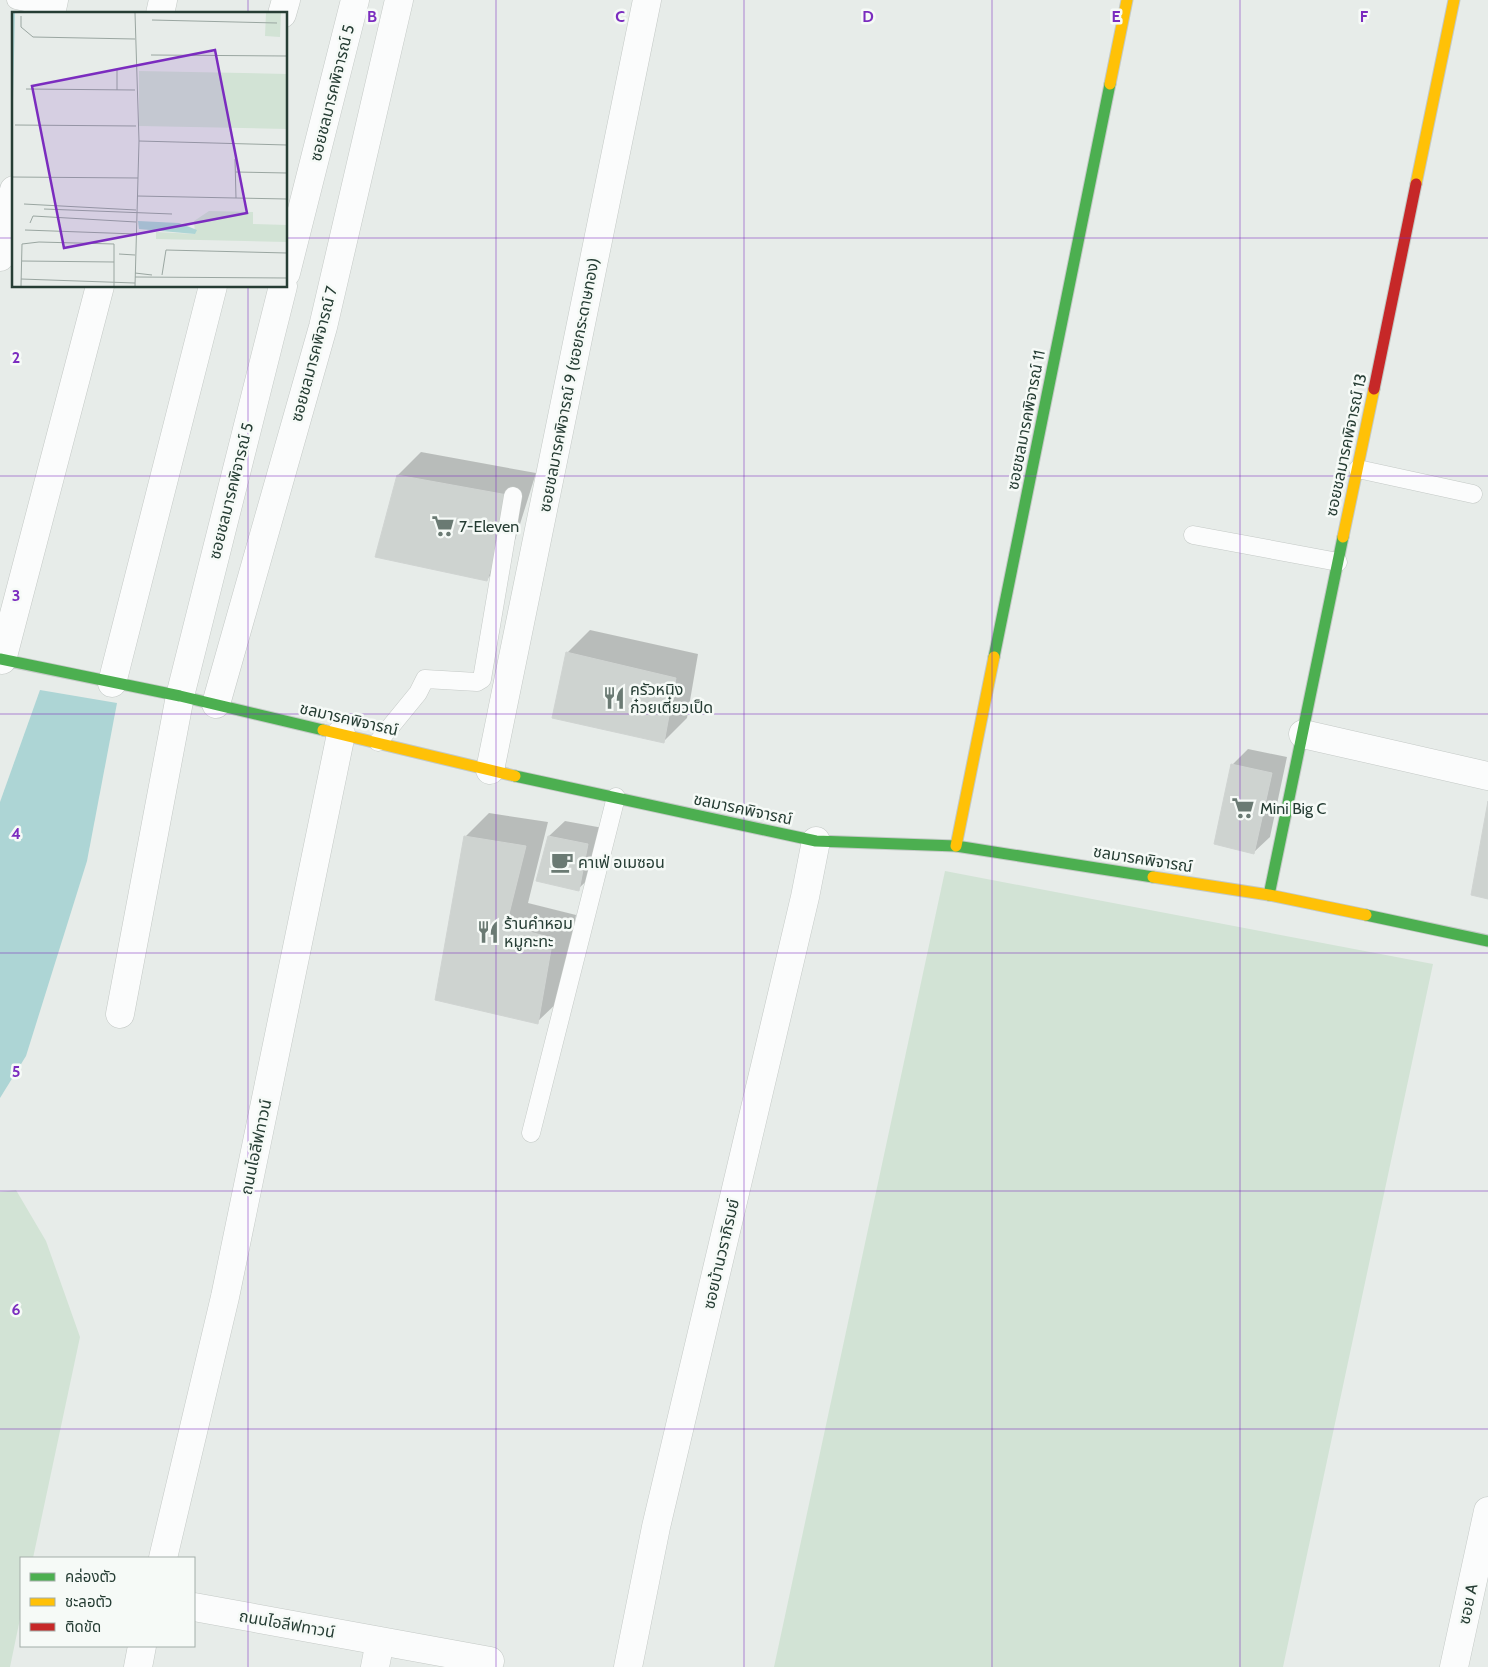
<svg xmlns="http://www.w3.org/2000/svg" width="1488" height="1667" font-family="Cabin,'Noto Sans Thai',sans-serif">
<rect width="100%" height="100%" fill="#e7ece9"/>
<path fill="#d2e3d5" d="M945 871 1433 964 1283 1667H774Z
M16 1190 46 1241 80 1337 33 1558H21V1614L10 1667H0V1192Z"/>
<path fill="#add5d5" d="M40 690 117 703 87 861 26 1056 0 1098V802Z"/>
<path fill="#0003" d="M421 452 536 473 510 556 487 579 398 475Z
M590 630 698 654 687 718 664 741 567 653Z
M1248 749 1287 757 1270 837 1254 852 1232 765Z
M489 813 548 822 528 903 576 915 561 999 537 1022 466 836Z
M565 821 603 828 594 874 578 889 549 836Z"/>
<path fill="#ced3d0" stroke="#d0d4d2" d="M397 475 513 496 487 581 375 557Z
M566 652 676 678 664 743 552 718Z
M1231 764 1272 773 1254 854 1214 844Z
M1488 801V899L1471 895Z
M464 836 526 846 506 926 553 938 538 1024 435 1000Z
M548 836 588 844 579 891 536 881Z"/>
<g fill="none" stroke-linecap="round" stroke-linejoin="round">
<defs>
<path id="lane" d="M16 0 52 8
M1358 469 1473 494
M1193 535 1338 562
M378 742 418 693 425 679 477 682 482 679 513 496
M531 1133 616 797"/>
<path id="street" d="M51 14 54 0
M160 14 163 0
M282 14 286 0
M0 257 14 190
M286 273 355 0
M2 660 100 286
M112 683 213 286
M216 704 323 327 399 0
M1303 734 1488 776
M490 770 647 0
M120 1014 180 696 283 286
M163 1558 225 1297 341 734
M194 1607 490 1661
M138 1667 142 1646
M375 1667 380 1641
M628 1667 656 1527 805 897 816 841
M1454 1667 1488 1511"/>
<path id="fast" d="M994 657 1110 84
M0 659 180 696 323 730
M515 776 816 841 956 846 1153 877
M1269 895 1343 537
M1366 915 1488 941"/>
<path id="slow" d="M1110 84 1127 0
M1416 184 1454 0
M1343 537 1374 389
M323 730 515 776
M956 846 994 657
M1153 877 1269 895 1366 915"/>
<path id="jam" d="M1374 389 1416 184"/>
</defs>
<use href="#lane" stroke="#c4c9c6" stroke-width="19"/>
<use href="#street" stroke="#c4c9c6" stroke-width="29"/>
<use href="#fast" stroke="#c3c9c6" stroke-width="13"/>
<use href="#slow" stroke="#c3c9c6" stroke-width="13"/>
<use href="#jam" stroke="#c3c9c6" stroke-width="13"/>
<use href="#lane" stroke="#fbfcfc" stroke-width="18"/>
<use href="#street" stroke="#fbfcfc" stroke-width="28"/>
<use href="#fast" stroke="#4caf50" stroke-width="11"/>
<use href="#slow" stroke="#ffc107" stroke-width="11"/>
<use href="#jam" stroke="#c62828" stroke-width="11"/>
</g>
<path fill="none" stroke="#7b2cbf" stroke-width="1" stroke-opacity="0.55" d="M248 0V14M496 0V1667M744 0V1667M992 0V1667M1240 0V1667M0 238H14M286 238H1488M248 286V1667M0 476H1488M0 714H1488M0 953H1488M0 1191H1488M0 1429H1488"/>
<defs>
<symbol id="supermarket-bare" viewBox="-9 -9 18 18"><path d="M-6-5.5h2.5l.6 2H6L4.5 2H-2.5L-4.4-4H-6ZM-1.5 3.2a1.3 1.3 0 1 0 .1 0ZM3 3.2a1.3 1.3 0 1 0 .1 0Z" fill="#6a7a73" stroke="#f6faf7" stroke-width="2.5" paint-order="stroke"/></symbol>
<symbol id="restaurant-bare" viewBox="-9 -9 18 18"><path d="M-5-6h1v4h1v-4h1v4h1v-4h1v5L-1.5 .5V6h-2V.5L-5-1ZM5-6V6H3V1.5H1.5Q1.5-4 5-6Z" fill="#6a7a73" stroke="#f6faf7" stroke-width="2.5" paint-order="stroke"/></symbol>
<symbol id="cafe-bare" viewBox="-9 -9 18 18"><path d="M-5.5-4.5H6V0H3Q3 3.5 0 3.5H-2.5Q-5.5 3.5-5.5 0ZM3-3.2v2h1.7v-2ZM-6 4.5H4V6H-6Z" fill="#6a7a73" stroke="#f6faf7" stroke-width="2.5" paint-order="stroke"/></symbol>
</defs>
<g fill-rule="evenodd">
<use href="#supermarket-bare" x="427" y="510" width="32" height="32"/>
<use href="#restaurant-bare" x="598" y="682" width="32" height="32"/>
<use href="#supermarket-bare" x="1227" y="792" width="32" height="32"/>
<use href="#cafe-bare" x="546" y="846" width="32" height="32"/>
<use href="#restaurant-bare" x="472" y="916" width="32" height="32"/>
</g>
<g text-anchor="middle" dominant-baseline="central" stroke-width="5" stroke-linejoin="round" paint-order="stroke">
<g font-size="16" fill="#263d34" stroke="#f6faf7">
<text transform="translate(332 93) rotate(-76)">ซอยชลมารคพิจารณ์ 5</text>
<text transform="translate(314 354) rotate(-75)">ซอยชลมารคพิจารณ์ 7</text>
<text transform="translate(569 385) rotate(-79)">ซอยชลมารคพิจารณ์ 9 (ซอยกระดาษทอง)</text>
<text transform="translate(1026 420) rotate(-79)">ซอยชลมารคพิจารณ์ 11</text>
<text transform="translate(1346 445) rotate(-78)">ซอยชลมารคพิจารณ์ 13</text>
<text transform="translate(231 491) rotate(-76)">ซอยชลมารคพิจารณ์ 5</text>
<text transform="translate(349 719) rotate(13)">ชลมารคพิจารณ์</text>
<text transform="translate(743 809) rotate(12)">ชลมารคพิจารณ์</text>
<text transform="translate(1143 859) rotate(9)">ชลมารคพิจารณ์</text>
<text transform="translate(256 1147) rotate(-78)">ถนนไอลีฟทาวน์</text>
<text transform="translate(721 1254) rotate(-77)">ซอยบ้านวราภิรมย์</text>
<text transform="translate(1468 1604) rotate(-78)">ซอย A</text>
<text transform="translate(287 1624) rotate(10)">ถนนไอลีฟทาวน์</text>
</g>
<g font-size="16" fill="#263d34" stroke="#f6faf7" text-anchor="start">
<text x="459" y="526">7-Eleven</text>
<text x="630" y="689">ครัวหนิง<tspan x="630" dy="18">ก๋วยเตี๋ยวเป็ด</tspan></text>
<text x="1260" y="808">Mini Big C</text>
<text x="578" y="862">คาเฟ่ อเมซอน</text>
<text x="504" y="923">ร้านคำหอม<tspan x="504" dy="18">หมูกะทะ</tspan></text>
</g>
</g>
<g transform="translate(12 12)">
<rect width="275" height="275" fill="#e7ece9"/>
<path d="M254 1H269L268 25 253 24ZM127 59 275 62V117L127 114ZM197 199 241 200V212L275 213V230L144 227V220L183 222 182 209Z" fill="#d2e3d5"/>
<path d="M0 1H3L0 131ZM126 209 167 211 185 218 183 222 127 217Z" fill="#add5d5"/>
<path fill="none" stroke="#9aa6a1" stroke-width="1" d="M123 1 127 129 123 274M9 4V15L21 25 123 27M140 8 265 11M139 43 275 44M14 77 123 78M105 78V57M3 113 124 114M127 129 275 133M224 160 275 161M0 165 126 166M125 184 224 186 223 147M224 186 275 187M12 192 124 198M32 197 160 202M18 211 21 204 124 210M13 218 124 222M107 242 123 243M10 249 102 250M123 261 140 263M150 263 154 238 275 241M123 265 275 266M9 267 123 271M9 274 10 232 27 230 102 232V274"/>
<path fill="#7b2cbf" fill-opacity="0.15" stroke="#7b2cbf" stroke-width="2.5" d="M203 38 235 201 52 236 20 74Z"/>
<rect width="275" height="275" fill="none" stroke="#263d34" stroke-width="2.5"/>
</g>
<g font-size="16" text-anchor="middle" font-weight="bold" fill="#7b2cbf" stroke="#f6faf7" stroke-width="5" stroke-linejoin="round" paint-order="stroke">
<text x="372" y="22">B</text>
<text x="620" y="22">C</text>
<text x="868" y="22">D</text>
<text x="1116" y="22">E</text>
<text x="1364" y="22">F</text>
<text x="16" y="363">2</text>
<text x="16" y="601">3</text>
<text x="16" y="839">4</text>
<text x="16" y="1077">5</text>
<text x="16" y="1315">6</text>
</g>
<rect x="20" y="1557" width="175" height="90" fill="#f6faf7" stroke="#a3aea9"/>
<rect x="30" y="1573" width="25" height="8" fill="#4caf50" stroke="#a3aea9"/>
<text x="65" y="1582" font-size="15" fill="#263d34">คล่องตัว</text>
<rect x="30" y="1598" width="25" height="8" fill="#ffc107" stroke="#a3aea9"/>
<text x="65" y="1607" font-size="15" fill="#263d34">ชะลอตัว</text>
<rect x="30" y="1623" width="25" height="8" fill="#c62828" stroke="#a3aea9"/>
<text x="65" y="1632" font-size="15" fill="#263d34">ติดขัด</text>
</svg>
